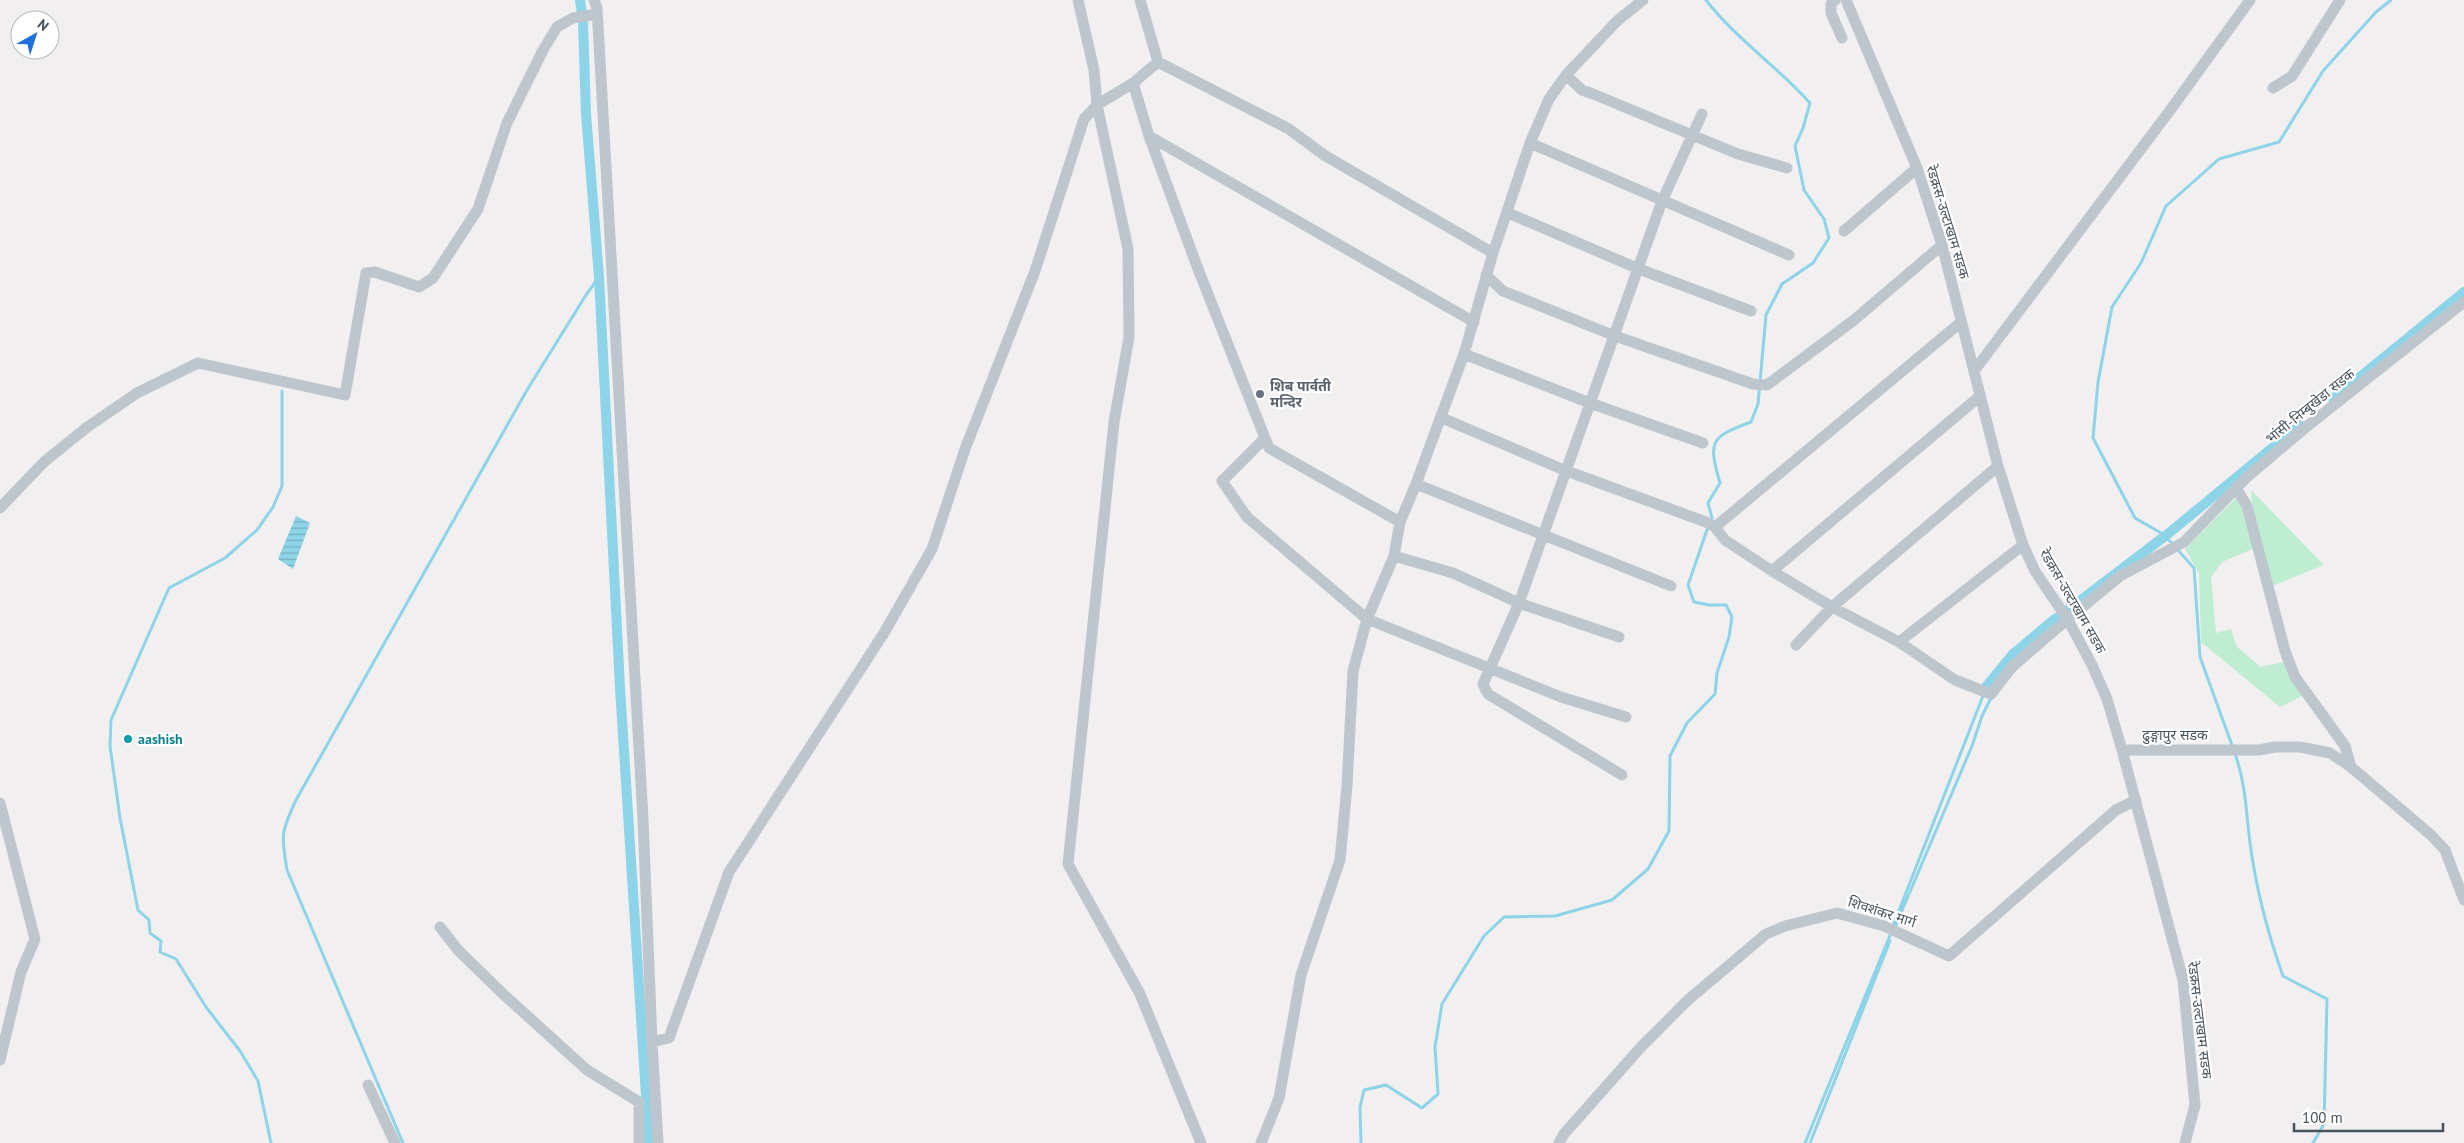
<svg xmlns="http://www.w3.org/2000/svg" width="2464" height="1143" font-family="'PT Sans','Noto Sans Devanagari',sans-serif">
<defs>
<pattern id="water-rules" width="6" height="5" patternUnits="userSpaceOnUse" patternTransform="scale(1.25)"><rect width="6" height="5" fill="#8ed4e8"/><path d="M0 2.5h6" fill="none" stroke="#76afbf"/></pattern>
</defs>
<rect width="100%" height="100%" fill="#f1efef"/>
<path fill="#bfedd1" d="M2251 490 2324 565 2272 586 2253 517Z
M2238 496 2255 548 2222 562 2211 577 2216 633 2231 629 2237 647 2261 667 2284 662 2302 696 2280 707 2201 642 2199 573 2185 549Z"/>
<path fill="url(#water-rules)" d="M296 516 310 523 293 569 278 559Z"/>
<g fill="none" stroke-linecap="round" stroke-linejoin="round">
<path stroke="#8ed4e8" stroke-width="3" d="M1706 0C1736 39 1777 66 1810 103L1803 128 1795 146 1804 190 1824 219 1829 238 1813 263 1782 284 1766 315 1758 404 1751 422C1710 437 1708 441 1720 483L1708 503 1712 518 1710 521
M2173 544 2161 533 2135 518 2093 438 2098 382 2112 307 2141 263 2166 206 2219 159 2279 142 2323 71 2376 12 2391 0
M2177 549 2194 568 2200 657 2233 748
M2235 754C2246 784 2246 812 2250 843 2256 888 2268 934 2283 976L2327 999 2324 1124 2313 1143
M1893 926 1983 696
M1895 927 1972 746 1982 716 1992 696
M271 1143 258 1081 240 1051 206 1007 176 959 160 952 161 941 150 933 149 920 138 910 120 818 110 746 111 720 169 588 225 558 257 530 273 507 282 486V391
M403 1143 287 870C281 835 281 832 296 800L527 390 586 295 599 277
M1361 1143 1360 1107 1364 1090 1386 1085 1422 1108 1438 1094 1435 1047 1442 1004 1484 936 1504 917 1555 916 1612 900 1648 869 1669 831 1670 756 1687 723 1715 694 1717 673 1729 637 1732 617 1726 605H1709L1694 602 1688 585 1708 527
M1805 1143 1891 933
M1810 1143 1890 941"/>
<path stroke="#8ed4e8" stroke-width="10" d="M580 0 583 22 586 114 599 277 620 688 649 1143
M2333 399 2464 292
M2068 610 2169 533 2300 425
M1986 687 2013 654 2056 618"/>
<path stroke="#bec6cd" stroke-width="11" d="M594 0 597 8 643 819 652 1042
M1078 0 1094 70 1097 105 1128 249 1129 337 1114 422 1068 864 1140 994 1201 1143
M1835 0 1831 4V13L1842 38
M1846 0 1917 168 1942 245 1998 466 2023 545 2035 571 2068 620 2092 665 2107 699 2122 750 2183 980 2195 1105 2185 1143
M1158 62 1289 129 1324 155 1493 253
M1566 75 1582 90 1593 94 1738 154 1787 168
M1133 83 1149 136 1198 269 1269 448 1400 522
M2273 88 2292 76 2340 0
M1149 136 1474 322
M1530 143 1789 255
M1508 213 1639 269 1751 311
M1844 231 1917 168
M1486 275 1503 291 1615 336 1753 384 1767 385 1854 320 1942 245
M1464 354 1590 403 1703 443
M1974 371 2171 109 2250 0
M1442 418 1564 470 1706 522 1715 527 1725 540 1772 571 1832 607 1899 642 1955 680 1991 694 2012 667 2050 634 2120 576 2184 542 2247 477 2305 428 2464 302
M1265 438 1222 481 1247 517 1367 619 1561 697 1626 717
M1416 484 1671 586
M2236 488 2247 506 2285 651 2295 677 2345 746 2351 767
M0 508 44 462 86 428 137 393 198 363 345 395 366 273 375 272 419 287 433 278 478 209 507 123 543 50 557 27 573 18 597 14
M1715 527 1960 323
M1394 556 1453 573 1519 603 1619 637
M1772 571 1980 396
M1899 642 2023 545
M1796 645 1832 607 1998 466
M2122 750H2259L2275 747H2300L2330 753 2351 767 2431 835 2445 850 2464 900
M1622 775 1488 694 1483 684 1519 603 1662 201 1702 114
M0 803 35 939 21 972 0 1060
M440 927 458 950 502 993 587 1070 639 1102V1143
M368 1085 395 1143
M658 1143 652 1042 669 1038 729 872 884 633 932 549 965 449 1035 271 1084 119 1097 105 1133 83 1158 62 1140 0
M1261 1143 1279 1098 1301 975 1340 860 1347 786 1353 671 1367 619 1394 556 1400 522 1416 484 1464 354 1493 253 1530 143 1549 99 1566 75 1617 21 1643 0
M1559 1143 1564 1134 1641 1047 1688 1000 1766 934 1785 926 1837 913 1884 926 1949 956 2116 810 2136 800"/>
</g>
<circle fill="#6b7280" stroke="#fff" stroke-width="2" cx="1260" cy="394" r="5"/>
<circle fill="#0f9aa8" stroke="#fff" stroke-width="2" cx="128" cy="739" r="5"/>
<g text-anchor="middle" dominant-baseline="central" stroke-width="4.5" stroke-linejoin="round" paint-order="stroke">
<g font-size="14" fill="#48525b" stroke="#fff">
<text transform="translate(1948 222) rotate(73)">रेडक्रस-उल्टाखाम सडक</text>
<text transform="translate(2310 406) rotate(-39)">भांसी-निम्बुखेडा सडक</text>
<text transform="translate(2073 601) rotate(60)">रेडक्रस-उल्टाखाम सडक</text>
<text x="2175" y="735">ढुङ्गापुर सडक</text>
<text transform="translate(1882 912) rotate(18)">शिवशंकर मार्ग</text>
<text transform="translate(2200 1020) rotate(83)">रेडक्रस-उल्टाखाम सडक</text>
</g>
<g font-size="14" font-weight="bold" fill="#5b616d" stroke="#fff" text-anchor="start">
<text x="1270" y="386">शिब पार्वती<tspan x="1270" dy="16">मन्दिर</tspan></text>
</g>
<g font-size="14" font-weight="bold" fill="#0d838f" stroke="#fff" text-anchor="start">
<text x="138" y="739">aashish</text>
</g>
</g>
<g transform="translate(35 35) rotate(39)"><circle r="24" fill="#ffffff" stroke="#b6babd"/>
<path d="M0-4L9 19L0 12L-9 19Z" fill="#206eda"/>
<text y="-8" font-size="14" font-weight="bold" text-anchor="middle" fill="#48525b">N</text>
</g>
<path d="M2294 1123v8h149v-8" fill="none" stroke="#48525b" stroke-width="2.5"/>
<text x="2302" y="1123" font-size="15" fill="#48525b" stroke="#ffffff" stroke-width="4" paint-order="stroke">100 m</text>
</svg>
